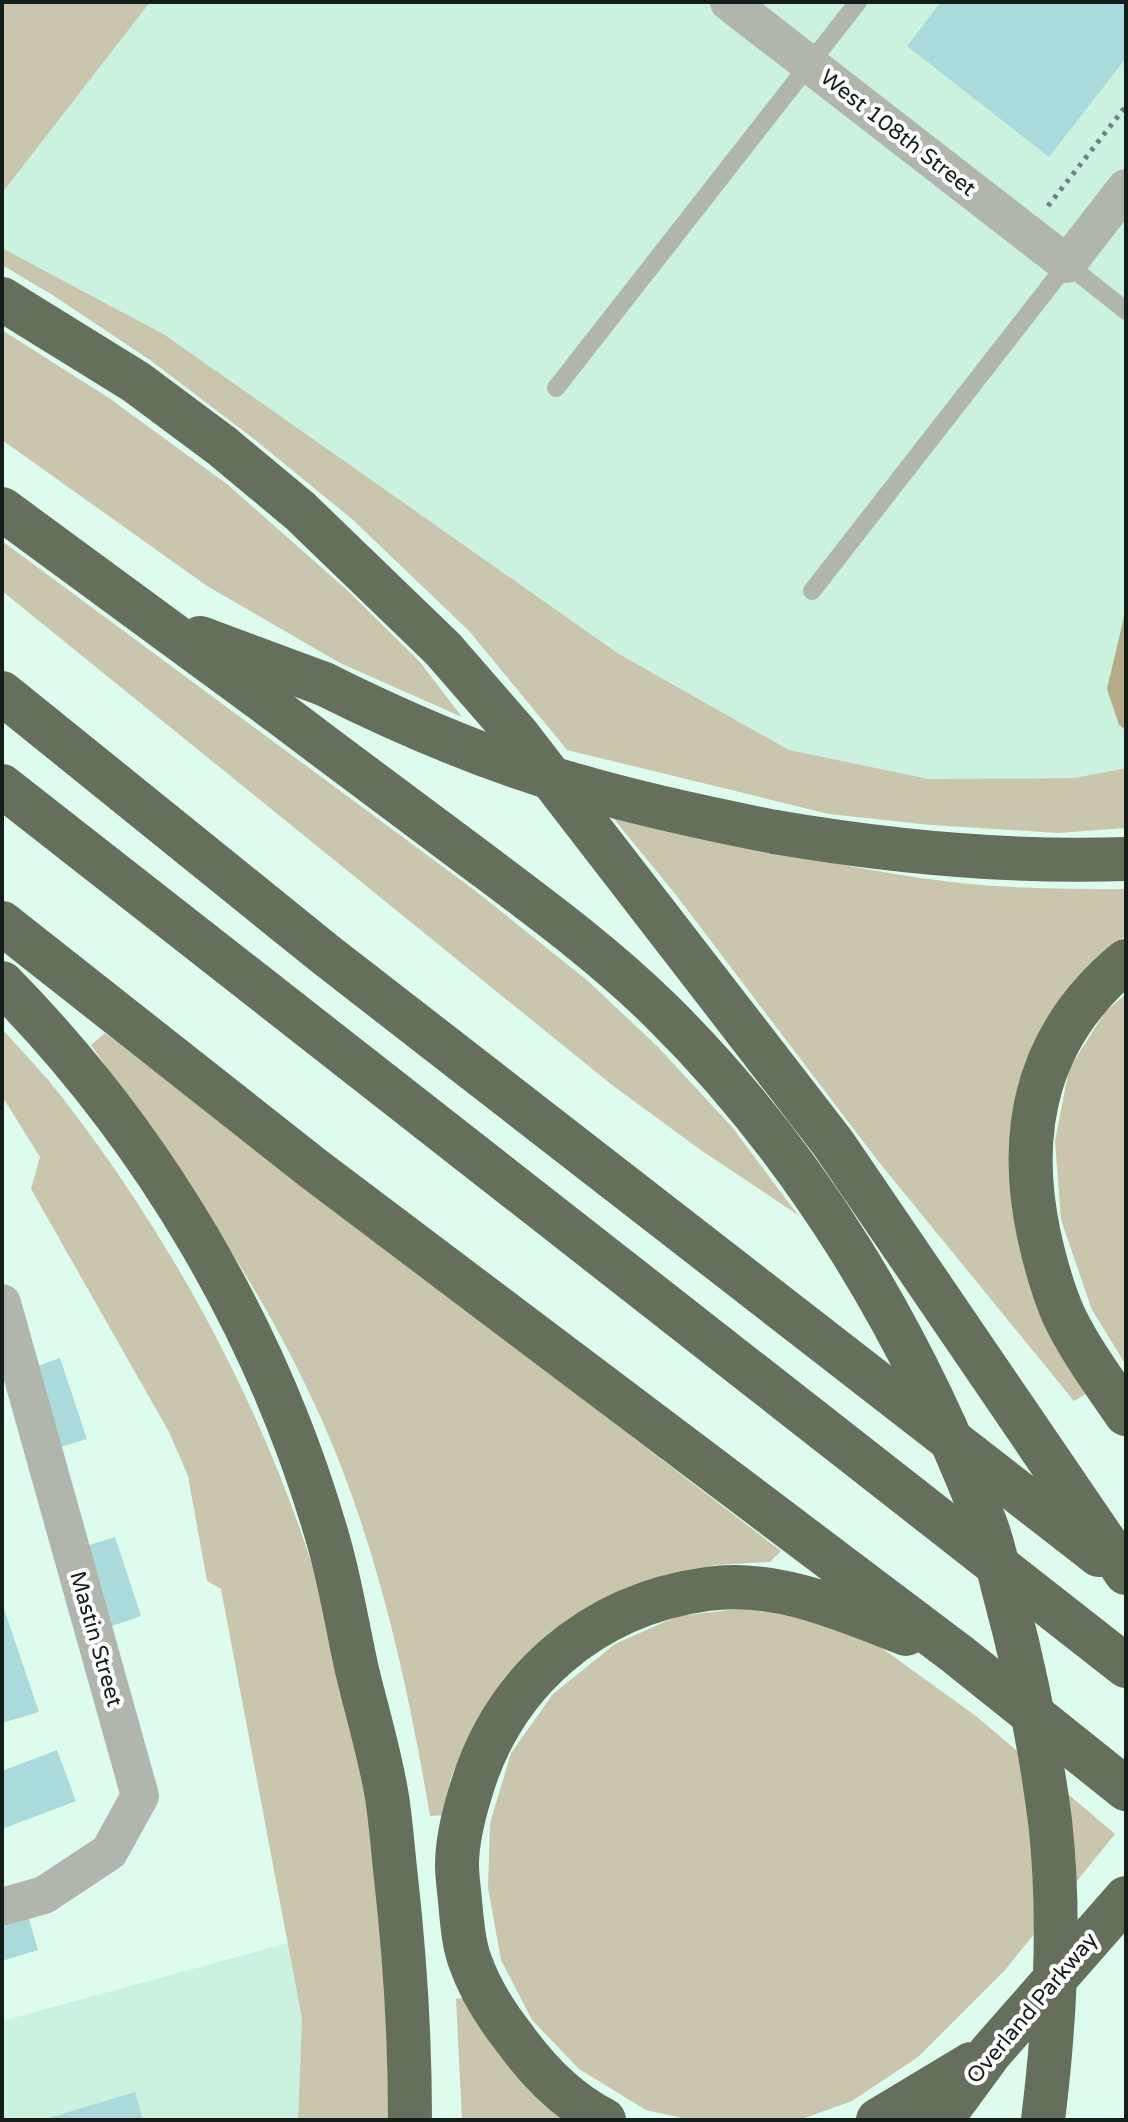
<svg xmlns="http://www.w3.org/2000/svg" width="1128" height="2122" font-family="'Varela Round',sans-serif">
<rect width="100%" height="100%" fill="#defcee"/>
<path fill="#cbf1df" d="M2 2H1126V768L1074 778 929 779 789 750 619 654 165 335 2 248Z
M288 1943 302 2019 298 2120H2V2021Z"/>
<path fill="#cac6ae" d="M2 2H150L2 193Z
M2 248 165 335 619 654 789 750 929 779 1074 778 1126 768V828L1058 833 931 825 829 814 567 750 469 631 352 519 254 439 150 360 54 296 2 265Z
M2 330 109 398 227 484 348 591 420 662 462 717 340 663 207 586 2 440Z
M2 541 473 889 588 981 658 1047 732 1127 798 1215 702 1151 612 1085 2 591Z
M609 813C720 839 831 867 944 881 1004 889 1066 889 1126 889V936L1113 945 1024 1071 1089 1392 1074 1401 878 1161 676 895Z
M1126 994V1365L1092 1310 1061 1220 1055 1141 1069 1069 1105 1012Z
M2 1029C22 1051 43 1073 62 1097 198 1273 302 1481 348 1699 378 1838 387 1980 402 2120H298L302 2019 221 1589 207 1581 188 1476 169 1432 31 1189 40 1157 2 1096Z
M105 1033 781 1551 770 1562 715 1565 646 1584 469 1740 451 1777 444 1815 430 1816C405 1668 371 1517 304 1382 246 1262 167 1154 91 1045Z
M748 1608 812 1617 872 1641 976 1716 1115 1834 1005 1970 918 2057 852 2101 799 2120H691L646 2110 579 2069 532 2020 501 1960 488 1888 490 1823 511 1753 553 1694 615 1644 678 1616Z
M471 1997 581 2120H462L456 1999Z"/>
<path fill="#b5ad8a" d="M1126 608V730L1119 725 1107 689Z"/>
<path fill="#abdadc" d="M941 2H1126V58L1049 157 907 46Z
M60 1358 87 1439 55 1449 29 1369Z
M115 1537 141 1616 112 1626 86 1546Z
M2 1603 39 1712 2 1723Z
M57 1750 76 1801 2 1829V1771Z
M29 1919 38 1950 2 1961V1927Z
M135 2092 143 2120H45V2119Z"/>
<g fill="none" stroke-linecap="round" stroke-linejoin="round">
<path stroke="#70837a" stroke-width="5" stroke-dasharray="4 6" stroke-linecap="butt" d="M1048 206 1126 106"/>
<path stroke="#b0b6ac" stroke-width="18" d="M556 388 858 2
M812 591 1067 264 1126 311"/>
<path stroke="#b0b6ac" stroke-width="38" d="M729 2 1067 264 1126 188
M2 1303 140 1796 109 1852 44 1895 2 1907"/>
<path stroke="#64705b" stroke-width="44" d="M2 299 136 382 222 446 300 511 443 649 517 734 833 1143 1126 1573
M2 509 277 711
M200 638 324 684
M2 693 325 954 1099 1555
M2 786 1126 1666
M775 832C892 852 1007 863 1126 859
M2 923 314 1169 957 1654 1126 1789
M1126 961C1039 1033 1016 1127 1039 1235 1045 1262 1053 1291 1064 1316 1081 1351 1104 1382 1126 1414
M2 983C153 1136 267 1329 327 1536 340 1579 347 1625 357 1670 367 1712 380 1754 387 1797 391 1823 393 1851 396 1878 405 1958 410 2039 410 2120
M604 2120C569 2102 538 2071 515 2039 496 2015 480 1990 470 1961 463 1943 462 1920 460 1901 459 1889 457 1877 457 1865 457 1841 463 1817 470 1794 502 1682 591 1605 707 1589 776 1579 844 1610 906 1634
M878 2120 971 2064
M941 2120 990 2053 1126 1898"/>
<path stroke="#64705b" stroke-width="44" d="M324 684C406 725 490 761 578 786 643 805 709 819 775 832
M277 711C343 761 409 810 476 860 540 908 604 955 661 1011 806 1154 912 1332 984 1520 994 1544 998 1570 1005 1595 1025 1669 1040 1744 1050 1821 1061 1918 1055 2023 1043 2120"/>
</g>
<g text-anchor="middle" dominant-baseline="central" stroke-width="8" stroke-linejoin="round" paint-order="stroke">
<g font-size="22" fill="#131d19" stroke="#fff">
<text transform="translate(898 133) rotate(38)">West 108th Street</text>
<text transform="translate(96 1639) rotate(74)">Mastin Street</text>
<text transform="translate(1032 2008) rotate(-50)">Overland Parkway</text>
</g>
</g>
<rect width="1128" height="2122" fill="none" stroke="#131d19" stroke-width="8"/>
</svg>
